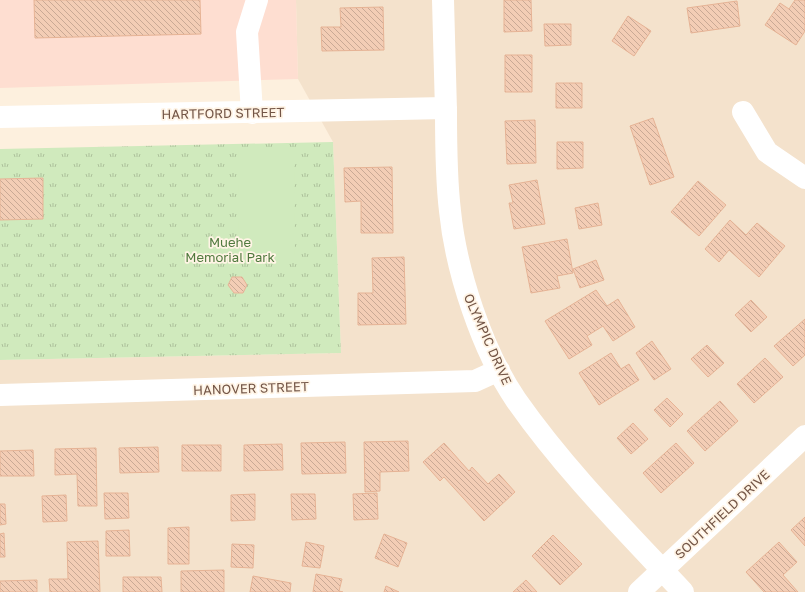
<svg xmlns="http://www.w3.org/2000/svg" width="805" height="592" font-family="'Golos Text',sans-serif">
<defs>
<pattern id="park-tufts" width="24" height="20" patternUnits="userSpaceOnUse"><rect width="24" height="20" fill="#d0eabd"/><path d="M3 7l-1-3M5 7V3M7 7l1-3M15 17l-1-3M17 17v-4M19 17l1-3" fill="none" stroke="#adc09b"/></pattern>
<pattern id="building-back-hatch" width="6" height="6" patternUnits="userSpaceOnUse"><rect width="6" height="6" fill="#f3cdb5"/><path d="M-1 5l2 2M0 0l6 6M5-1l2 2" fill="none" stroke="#c9a995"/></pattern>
</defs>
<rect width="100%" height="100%" fill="#fdf0de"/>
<path fill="#f4e2cc" d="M296 0H805V592H0V360L341 353 333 142 298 79Z"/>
<path fill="#feded1" d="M0 0H296L298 79 0 88Z"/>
<path fill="url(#park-tufts)" d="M333 142 341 353 0 360V149Z"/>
<path fill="#d0eabd" d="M238 147H294L295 258H239Z"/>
<path fill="url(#building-back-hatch)" stroke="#e6b395" d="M34 0H200L201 34 35 38Z
M504 0H531L532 31 504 32Z
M795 0H805V31L796 45 765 25 780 3 789 9Z
M737 1 740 26 691 33 687 8Z
M383 7 384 50 322 51 321 27H341L340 8Z
M628 16 651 31 634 56 612 41Z
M544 24H571V45L545 46Z
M505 55H532V92H505Z
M556 83H582V108H556Z
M653 118 674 177 650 185 630 126Z
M535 120 536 163 507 164 505 121Z
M557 142H583V168L557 169Z
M392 167 393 233H361V201L345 202 344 168Z
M43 178V219L0 220V179Z
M537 180 545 224 514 229 509 203H513L509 185Z
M698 181 726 205 699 236 671 212Z
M598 203 602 225 579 229 575 208Z
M730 220 746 235 757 223 785 246 759 277 729 250 719 262 705 249Z
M567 239 573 273 557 276 560 288 531 293 522 247Z
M404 257 406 324 358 325V293H373L372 258Z
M596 260 604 280 580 288 573 269Z
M232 277H242L247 285 243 293H234L228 285Z
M596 290 607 306 618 299 635 327 613 341 603 326 587 336 592 345 569 359 545 321Z
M751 300 767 317 751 332 735 315Z
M805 319V355L793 366 774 346Z
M652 341 671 369 654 380 636 353Z
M707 345 724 363 708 377 691 359Z
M611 353 621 369 629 364 639 380 599 405 579 373Z
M765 358 783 377 754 403 737 384Z
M667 398 683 414 670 427 654 410Z
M720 401 738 421 705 451 687 431Z
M633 423 648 439 631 454 617 438Z
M408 441 409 471 380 472V491L365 492 364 442Z
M345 442 346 473 302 474 301 443Z
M444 443 469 471 472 467 488 484 499 474 515 492 484 521 444 477 440 481 423 462Z
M676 443 694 463 661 493 643 473Z
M282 444 283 470 244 471V445Z
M182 445H221V471H182Z
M158 447 159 472 120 473 119 448Z
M96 448 97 506H78L77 474 55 475V449Z
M33 450 34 476H0V451Z
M104 493H128L129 518 105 519Z
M377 493 378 519 354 520 353 494Z
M255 494V520L231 521V495Z
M291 494H315L316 519 292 520Z
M66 495 67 521 43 522 42 496Z
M0 504H5L6 524 0 525Z
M805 517V546L791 530Z
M189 527V564H168V528Z
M129 530 130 556H106V531Z
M4 533 5 557H0V534Z
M384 534 407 543 398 567 375 558Z
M553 535 582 564 560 585 532 556Z
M98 541 100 592H50L49 579H68L67 542Z
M306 542 324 546 320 568 302 566Z
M779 542 797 562 783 575 798 592H764L746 572Z
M232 544 254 545 253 568 231 567Z
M224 570V592H181V571Z
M316 574 342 579 339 591 343 592H313Z
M253 576 291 583 290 592H250Z
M123 577H161L162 592H123Z
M37 580V592H0V581Z
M526 580 537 592H513Z
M386 586 399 592H384Z"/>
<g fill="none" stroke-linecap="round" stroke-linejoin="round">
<path stroke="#fff" stroke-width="22" d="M443 0C444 37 445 74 446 111 446 144 446 178 450 211 456 271 482 350 516 400 565 470 625 530 683 592
M743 112 767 152 805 178
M252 113 247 32 257 0
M0 117 446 108
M0 395 475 381 499 370
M639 592 805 436"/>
</g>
<g text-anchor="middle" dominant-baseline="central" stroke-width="3.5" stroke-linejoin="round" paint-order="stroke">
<g font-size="13" fill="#735546" stroke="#fff4e5">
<text transform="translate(223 113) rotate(-1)">HARTFORD STREET</text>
<text transform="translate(488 339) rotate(66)">OLYMPIC DRIVE</text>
<text transform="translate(251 388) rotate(-2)">HANOVER STREET</text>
<text transform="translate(722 514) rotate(-43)">SOUTHFIELD DRIVE</text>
</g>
<g font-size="13" fill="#50793e" stroke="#fff4e5">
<text x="230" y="242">Muehe<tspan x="230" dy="15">Memorial Park</tspan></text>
</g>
</g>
</svg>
